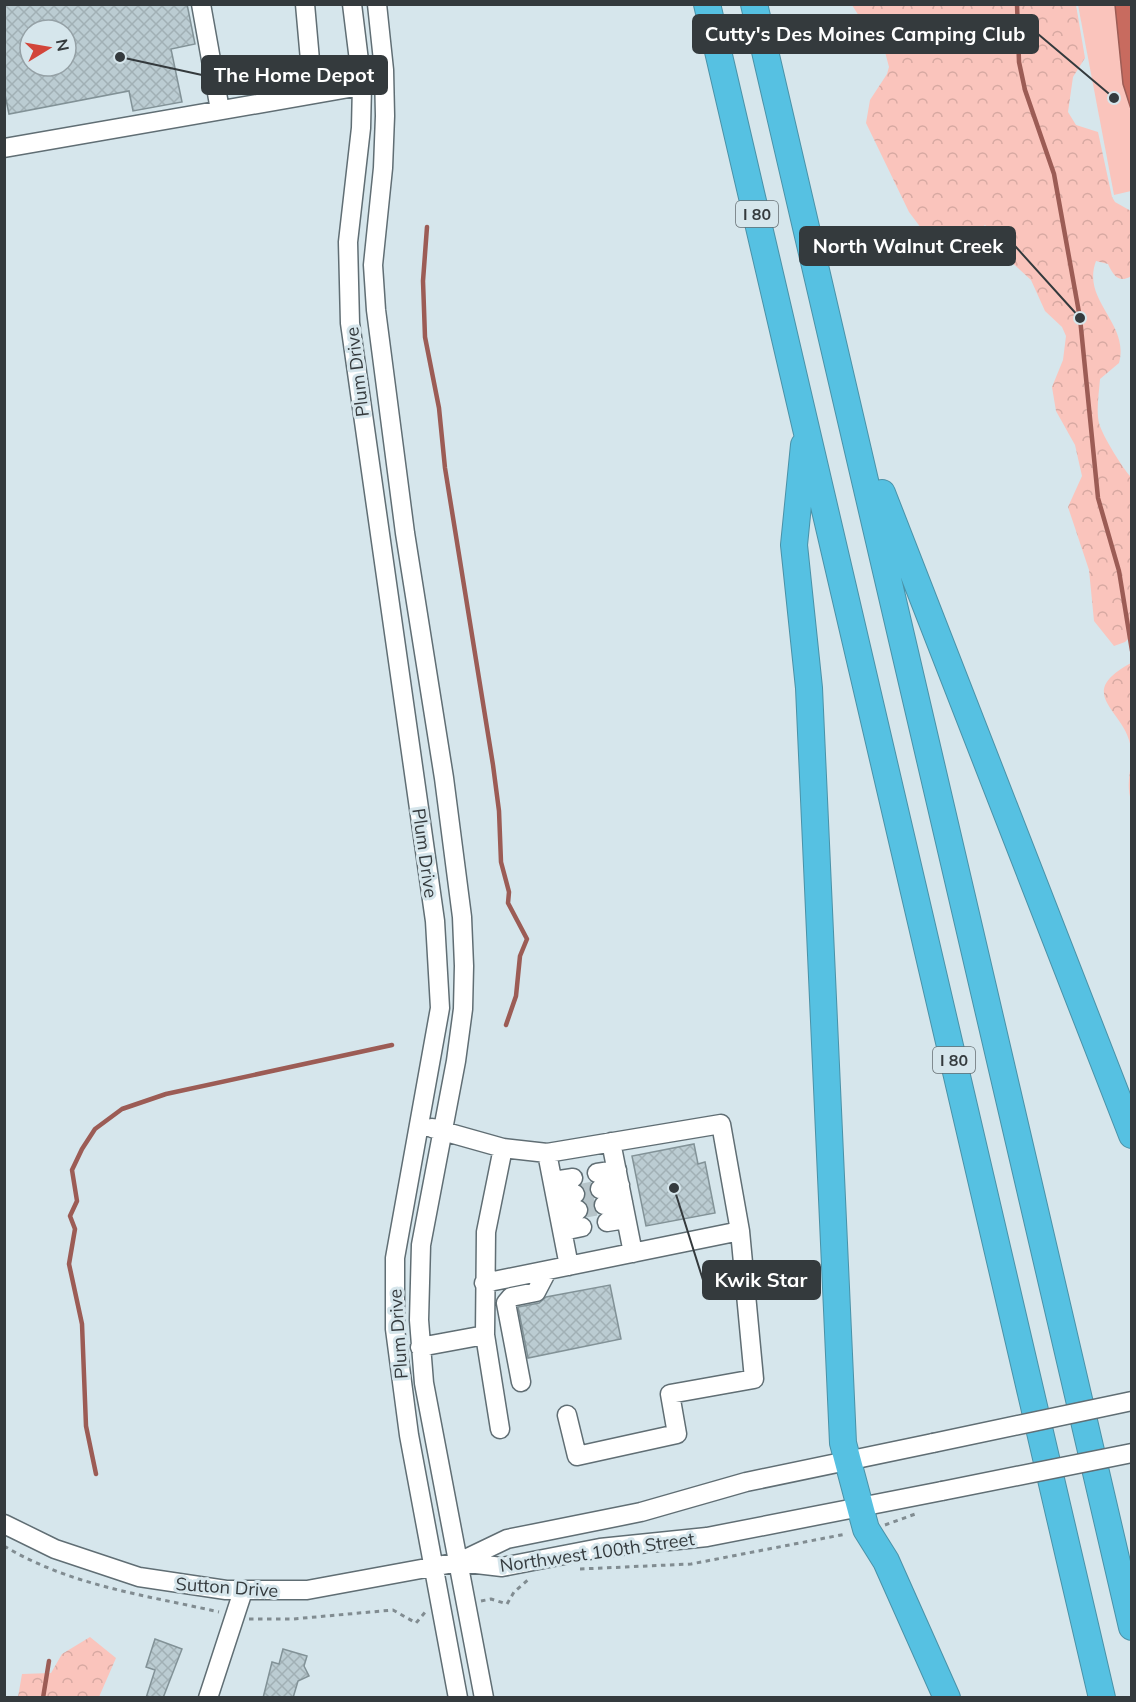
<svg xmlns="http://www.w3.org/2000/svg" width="1136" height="1702" font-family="Mulish,sans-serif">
<defs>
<pattern id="forest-crowns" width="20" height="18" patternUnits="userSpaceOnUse" patternTransform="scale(1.5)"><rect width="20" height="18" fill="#fac4bc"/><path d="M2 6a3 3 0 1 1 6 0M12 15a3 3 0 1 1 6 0" fill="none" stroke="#d7a9a2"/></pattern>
<pattern id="building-cross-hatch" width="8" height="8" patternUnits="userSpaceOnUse" patternTransform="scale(1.5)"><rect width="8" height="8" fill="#bbccd2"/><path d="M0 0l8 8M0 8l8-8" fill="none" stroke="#a1b0b5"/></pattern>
</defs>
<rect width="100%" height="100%" fill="#d6e6ec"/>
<path fill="url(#forest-crowns)" d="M852 5H1076L1085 58 1073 77 1068 112 1076 125 1098 132 1112 197 1115 202 1131 211V276C1119 284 1113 275 1108 264L1096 261C1081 301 1130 323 1119 363L1100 379C1099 393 1096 410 1099 423 1102 435 1123 469 1131 477L1132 635 1125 642 1114 646 1094 621 1089 570 1068 507 1082 476 1075 445 1056 411 1052 387 1063 360 1066 336 1062 327 1045 311 1031 280 1007 258 998 237 985 225 970 238 960 241 921 228 909 212 866 123 870 100 887 74 889 67 884 48 871 35Z
M1131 663V800C1125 782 1133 767 1131 749 1127 710 1072 695 1131 663Z
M90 1637 116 1658 99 1697H18L22 1674 51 1673 62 1654Z"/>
<path fill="#fac4bc" d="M1078 5H1131V191L1114 195Z"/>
<path fill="#c86b5f" stroke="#9c5c55" stroke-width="1.5" d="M1115 5H1131V109L1123 84Z"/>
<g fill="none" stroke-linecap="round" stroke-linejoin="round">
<path stroke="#9c5c55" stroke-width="4.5" d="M1017 4 1019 62 1025 90 1054 174 1080 318 1098 498 1119 571 1132 651
M427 227 423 281 425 337 439 408 445 468 493 765 499 811 501 862 509 892 508 903 527 939 520 956 516 996 506 1025
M96 1474 86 1426 82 1324 69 1264 75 1229 70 1216 77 1201 72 1170 82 1149 95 1129 122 1109 166 1094 392 1045
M43 1698 49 1661"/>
</g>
<path fill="url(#building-cross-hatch)" stroke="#829297" stroke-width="1.5" fill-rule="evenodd" d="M4 4H187L195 44 171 49 182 102 133 111 129 91 9 114 4 90ZM30 30H66V66H30Z
M694 1144 698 1164 705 1162 715 1213 646 1226 632 1156Z
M610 1285 621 1339 528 1358 518 1307 539 1303 546 1297Z
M155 1639 182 1649 163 1698H146L155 1670 146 1667Z
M283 1649 307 1656 304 1666 309 1676 298 1681 293 1698H263L272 1662 279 1664Z"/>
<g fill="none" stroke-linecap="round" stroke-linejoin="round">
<path stroke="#b6c4c9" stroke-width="18" stroke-dasharray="18 9" stroke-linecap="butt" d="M575 1194 600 1189
M578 1210 604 1205"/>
<defs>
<path id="minor" d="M201 4 220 110
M305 4 313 94
M352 4 362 85 361 128 348 242 350 323 435 921 440 1008 395 1258V1329L409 1435 458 1698
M377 4 384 70 385 116 383 168 373 265 376 310 405 533 444 778 462 917 464 966 463 1009 456 1061 421 1245 419 1320 424 1383 484 1698
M4 148 372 84
M611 1142 633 1253
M547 1153 569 1266
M597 1173 617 1170
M553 1181 573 1178
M600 1189 620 1185
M556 1197 575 1194
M604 1205 623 1202
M559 1214 578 1210
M607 1222 626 1219
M563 1231 582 1227
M484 1283 740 1231 721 1124 547 1153 503 1148
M485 1335 500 1429
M420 1347 485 1335 486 1232 503 1148 432 1128
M521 1382 506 1303 511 1297 536 1292 547 1271
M567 1415 577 1456 677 1434 670 1394 754 1379 740 1231
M4 1524 55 1549 139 1577 226 1590H307L459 1562 507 1539 641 1512 746 1482 933 1443
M459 1562 502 1567 600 1548 707 1537 942 1491
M208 1698 243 1591"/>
<path id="highway" d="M707 4 1102 1698
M754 4 1132 1627
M804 445 794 545 809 688 843 1443 866 1529 886 1561 947 1698
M882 493 1132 1135"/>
</defs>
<use href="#minor" stroke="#606e74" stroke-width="21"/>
<use href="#highway" stroke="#4a92a8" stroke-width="28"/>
<path stroke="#818c91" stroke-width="3" stroke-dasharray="4.5 4.5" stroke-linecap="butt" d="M885 1525 918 1513
M4 1546C71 1586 145 1595 219 1612
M580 1569 691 1564 846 1534
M481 1601 491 1599 507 1604 514 1592 529 1579
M249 1619H293L393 1610 416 1623 427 1610"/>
<use href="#minor" stroke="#fff" stroke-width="18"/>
<use href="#highway" stroke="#56c1e2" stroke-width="26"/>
<defs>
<path id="minor-bridge" d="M933 1443 1132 1401
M942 1491 1132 1453"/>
</defs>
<use href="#minor-bridge" stroke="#606e74" stroke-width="21" stroke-linecap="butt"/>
<use href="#minor-bridge" stroke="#fff" stroke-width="18"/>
</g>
<g text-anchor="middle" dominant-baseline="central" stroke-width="6" stroke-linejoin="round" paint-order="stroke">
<g fill="#d6e6ec" stroke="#656e72" stroke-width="1.5">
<rect x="736" y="201" width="42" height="26" rx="4.5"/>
<rect x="933" y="1047" width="42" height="26" rx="4.5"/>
</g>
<g font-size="16" font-weight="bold" fill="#343a3d">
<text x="757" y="214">I 80</text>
<text x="954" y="1060">I 80</text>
</g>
<g font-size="18" fill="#343a3d" stroke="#d6e6ec">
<text transform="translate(357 372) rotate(-97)">Plum Drive</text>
<text transform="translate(425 853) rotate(82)">Plum Drive</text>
<text transform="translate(398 1334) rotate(-94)">Plum Drive</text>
<text transform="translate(597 1552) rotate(-8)">Northwest 100th Street</text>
<text transform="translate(227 1587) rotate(4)">Sutton Drive</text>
</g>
</g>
<path fill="none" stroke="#343a3d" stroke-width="2" d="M1114 98L1038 34M120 57L202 75M1080 318L1015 246M674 1188L703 1280"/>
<g fill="#343a3d" stroke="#d6e6ec" stroke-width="2">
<circle cx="1114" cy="98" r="6"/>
<circle cx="120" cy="57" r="6"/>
<circle cx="1080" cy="318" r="6"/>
<circle cx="674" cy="1188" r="6"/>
</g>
<g fill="#343a3d" stroke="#343a3d" stroke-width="2">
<rect x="693" y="15" width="345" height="38" rx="6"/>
<rect x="202" y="56" width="185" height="38" rx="6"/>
<rect x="800" y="227" width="215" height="38" rx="6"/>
<rect x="703" y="1261" width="117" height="38" rx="6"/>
</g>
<g font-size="20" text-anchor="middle" font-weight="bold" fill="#fff">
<text x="865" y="41">Cutty's Des Moines Camping Club</text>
<text x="294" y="82">The Home Depot</text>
<text x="908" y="253">North Walnut Creek</text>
<text x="761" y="1287">Kwik Star</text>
</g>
<rect width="1136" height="1702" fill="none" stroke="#343a3d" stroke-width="12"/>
<g transform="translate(48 48) rotate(79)"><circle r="28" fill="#d6e6ec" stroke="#95a1a6" stroke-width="1.5"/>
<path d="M0-4.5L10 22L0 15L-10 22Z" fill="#d2453a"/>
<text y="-9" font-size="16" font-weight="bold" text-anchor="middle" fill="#343a3d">N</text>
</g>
</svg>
